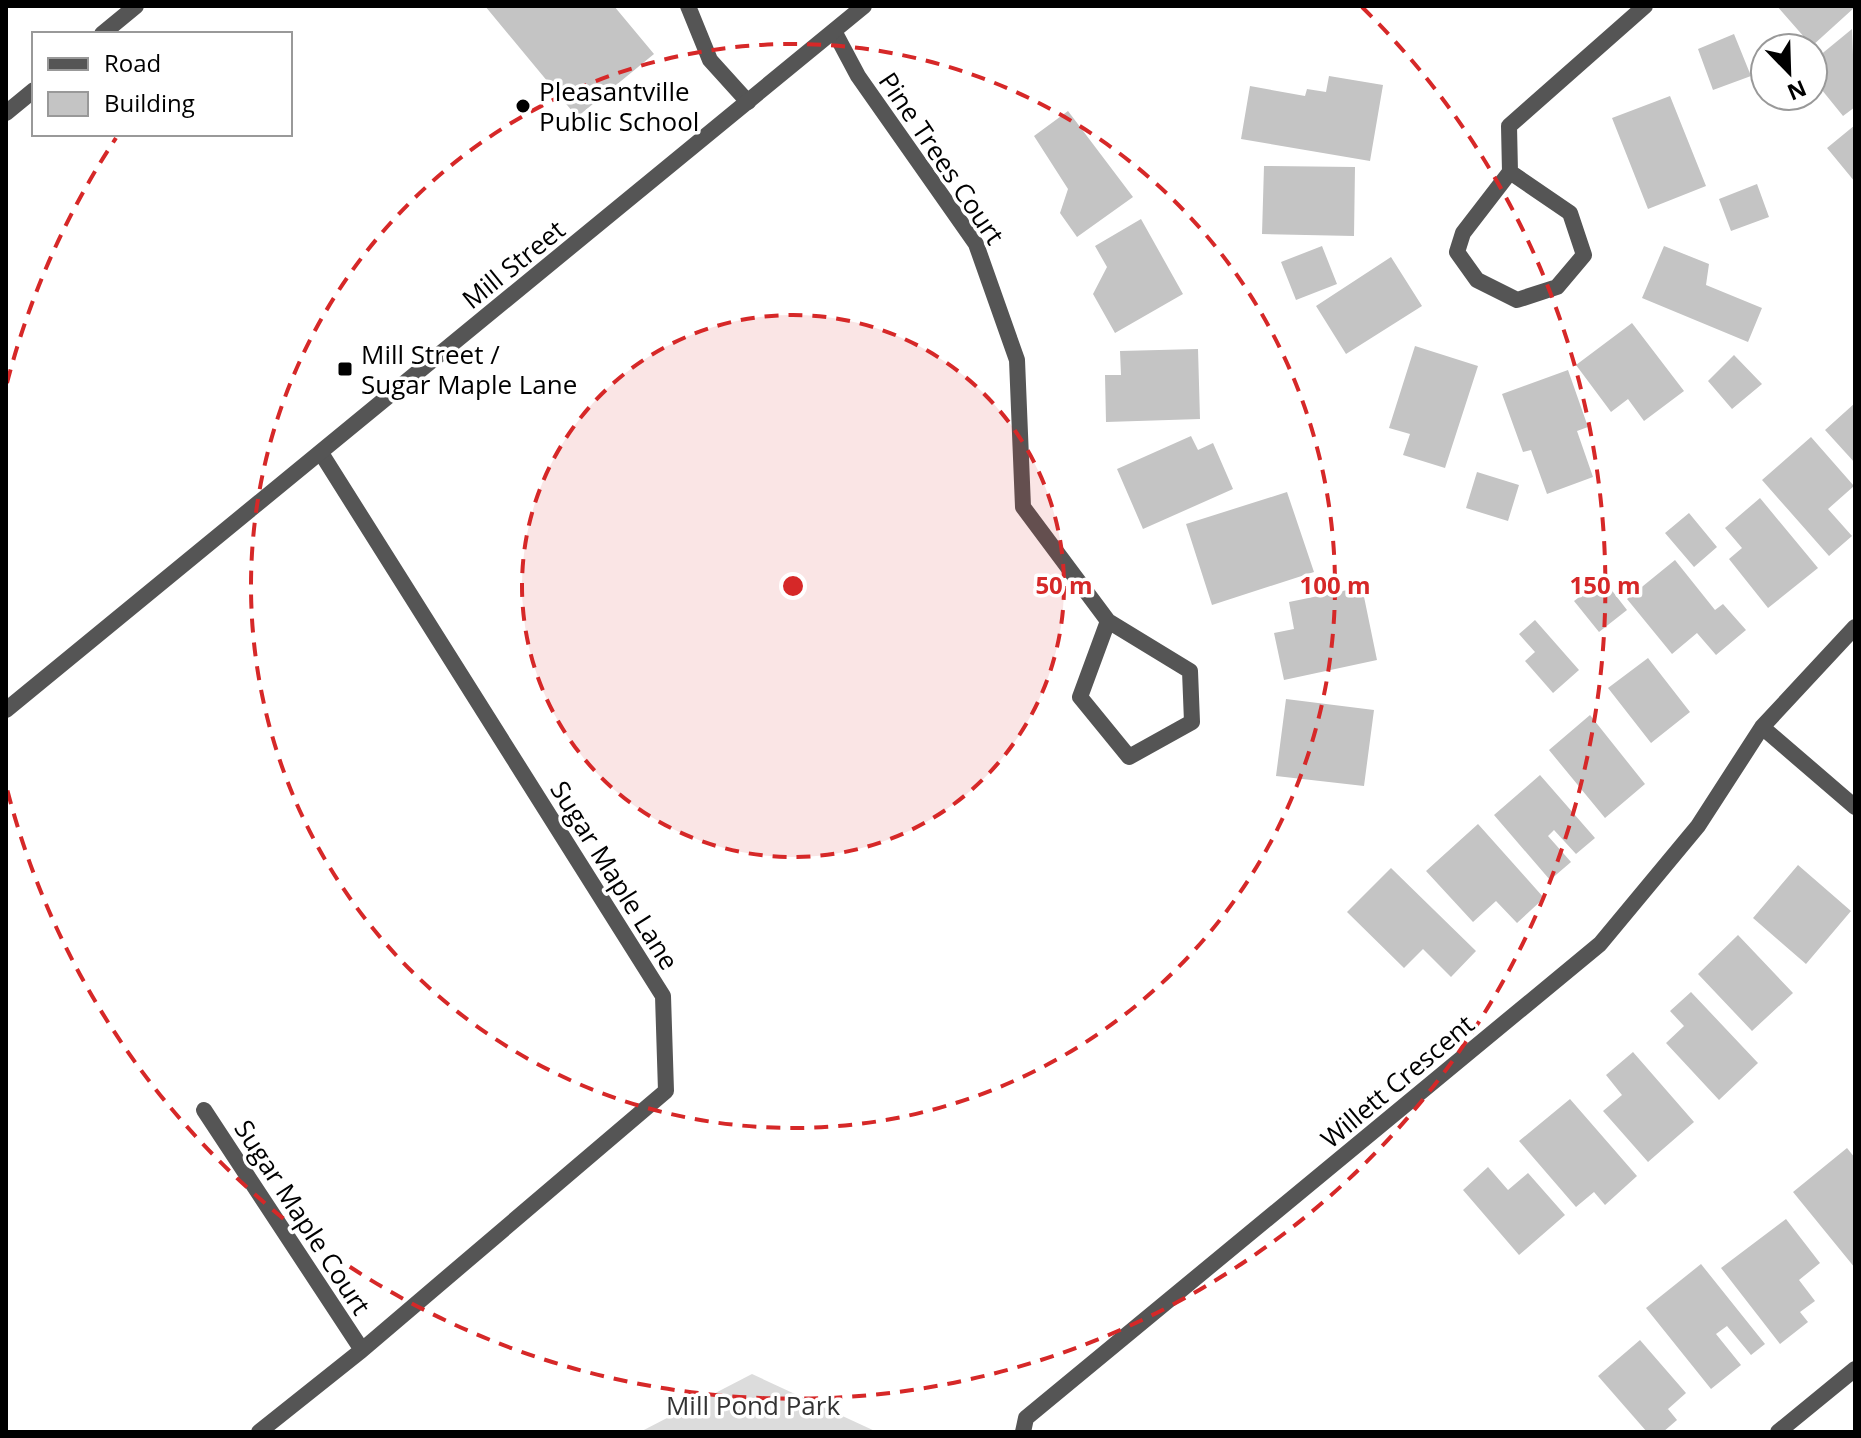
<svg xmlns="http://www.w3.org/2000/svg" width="1861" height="1438" font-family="'Open Sans',sans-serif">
<rect width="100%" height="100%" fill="#fff"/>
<path fill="#dcdcdc" d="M752 1374 877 1432H640Z"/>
<path fill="#c4c4c4" d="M485 6H614L654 54 577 117Z
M1777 6H1855V7L1812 46Z
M1852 29 1855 107 1843 116 1813 79V61Z
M1734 34 1751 76 1713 90 1698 49Z
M1329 76 1383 85 1370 161 1241 139 1250 86 1305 96 1307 89 1326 92Z
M1670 96 1706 186 1648 209 1612 118Z
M1068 111 1133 197 1077 237 1060 213 1068 189 1034 136Z
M1855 125V182L1827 148Z
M1264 166 1355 167 1354 236 1262 234Z
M1757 184 1769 217 1731 231 1719 199Z
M1141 219 1183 294 1115 333 1093 294 1107 267 1095 246Z
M1322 246 1337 284 1296 300 1281 262Z
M1664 246 1709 264 1706 285 1762 308 1748 342 1642 298Z
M1391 257 1422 306 1346 354 1316 306Z
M1632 323 1684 391 1644 421 1628 399 1611 412 1576 365Z
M1415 346 1478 366 1445 468 1403 455 1410 434 1389 428Z
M1198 349 1200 419 1106 422 1105 375H1121L1120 351Z
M1734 355 1762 384 1732 409 1708 381Z
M1568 370 1588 427 1577 431 1593 477 1547 494 1531 450 1523 452 1502 394Z
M1855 403V463L1825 430Z
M1191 436 1198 450 1213 443 1233 489 1143 529 1117 469Z
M1811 437 1854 486 1828 509 1852 536 1829 556 1762 480Z
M1477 472 1519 485 1508 521 1466 508Z
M1287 492 1314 572 1212 605 1186 524Z
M1760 498 1818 568 1768 608 1729 559 1742 548 1725 528Z
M1689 513 1717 547 1694 567 1665 533Z
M1675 560 1715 610 1723 604 1746 630 1716 655 1697 633 1672 654 1627 599Z
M1603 579 1627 610 1599 632 1574 601Z
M1362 587 1377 660 1284 680 1274 633 1294 629 1289 602Z
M1535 620 1579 670 1553 693 1525 661 1535 652 1519 634Z
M1648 658 1690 712 1651 743 1608 688Z
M1286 699 1374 710 1364 786 1276 776Z
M1590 715 1645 784 1605 818 1549 750Z
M1540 775 1595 838 1576 854 1554 830 1548 836 1571 862 1550 880 1494 815Z
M1478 824 1544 898 1517 923 1496 901 1473 922 1426 871Z
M1798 865 1851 911 1806 964 1753 918Z
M1391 868 1476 951 1451 977 1423 949 1404 968 1347 912Z
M1738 935 1793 993 1752 1031 1698 974Z
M1691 992 1758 1063 1719 1100 1666 1043 1684 1026 1670 1011Z
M1633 1052 1694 1122 1648 1162 1603 1111 1622 1095 1606 1075Z
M1570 1099 1637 1176 1605 1205 1594 1192 1576 1207 1519 1141Z
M1847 1148 1855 1158V1268L1793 1192Z
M1488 1167 1508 1190 1528 1173 1565 1215 1519 1255 1463 1190Z
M1786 1219 1820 1263 1799 1280 1815 1301 1800 1312 1808 1322 1780 1344 1721 1268Z
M1701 1264 1765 1344 1751 1355 1727 1326 1716 1334 1741 1365 1711 1389 1646 1308Z
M1640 1340 1686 1393 1668 1409 1677 1420 1663 1432H1647L1598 1376Z"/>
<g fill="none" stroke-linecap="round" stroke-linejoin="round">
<path stroke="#555" stroke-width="16" d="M688 6 710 60 748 102"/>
<path stroke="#555" stroke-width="16" d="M834 31 858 76 976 244 1017 360 1023 507 1108 621 1080 697 1129 757 1192 722 1190 671 1108 621
M102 34 136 6
M6 113 34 90
M1510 172 1570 213 1584 255 1557 287 1517 300 1477 280 1457 252 1463 233 1510 172 1509 126 1645 6
M1762 727 1855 807
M204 1110 362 1350
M259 1432 362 1350 666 1091 663 996 321 453
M1023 1432 1026 1418 1600 944 1698 826 1762 727 1855 627
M1778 1432 1855 1369"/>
<path stroke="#555" stroke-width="16" d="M6 710 864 6"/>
</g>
<circle cx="793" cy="586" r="271" fill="#d62828" fill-opacity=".12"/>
<g fill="none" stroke="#d62828" stroke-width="4" stroke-dasharray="14 10">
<circle cx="793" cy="586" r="271"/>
<circle cx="793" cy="586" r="542"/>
<path d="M7 383A812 812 0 0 1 116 138M1362 7A812 812 0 1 1 7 789"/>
</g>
<g fill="#000" stroke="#fff" stroke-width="3">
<circle cx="523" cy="106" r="8"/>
<rect x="337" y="361" width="16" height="16" rx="4"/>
</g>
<g text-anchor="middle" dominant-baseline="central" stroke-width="7" stroke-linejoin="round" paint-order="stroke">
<g font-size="26" fill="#000" stroke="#fff" text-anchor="start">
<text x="539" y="91">Pleasantville<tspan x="539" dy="30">Public School</tspan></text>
<text x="361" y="354">Mill Street /<tspan x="361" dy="30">Sugar Maple Lane</tspan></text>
</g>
<g font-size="26" fill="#000" stroke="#fff">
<text transform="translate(942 158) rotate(56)">Pine Trees Court</text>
<text transform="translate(513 264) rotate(-39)">Mill Street</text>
<text transform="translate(615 875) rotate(58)">Sugar Maple Lane</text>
<text transform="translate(1397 1081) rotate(-40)">Willett Crescent</text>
<text transform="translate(303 1217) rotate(57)">Sugar Maple Court</text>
</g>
<g font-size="26" fill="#333" stroke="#fff">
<text x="753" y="1405">Mill Pond Park</text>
</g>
</g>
<circle cx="793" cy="586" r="12" fill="#d62828" stroke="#fff" stroke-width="4"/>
<g font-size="24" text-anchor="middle" font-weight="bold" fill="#d62828" stroke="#fff" stroke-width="7" stroke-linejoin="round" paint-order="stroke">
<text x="1064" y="594">50 m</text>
<text x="1335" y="594">100 m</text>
<text x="1605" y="594">150 m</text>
</g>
<rect width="1861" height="1438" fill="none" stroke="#000000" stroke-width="16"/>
<rect x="32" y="32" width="260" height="104" fill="#ffffff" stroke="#999999" stroke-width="2"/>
<rect x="48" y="58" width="40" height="12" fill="#555555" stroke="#999999" stroke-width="2"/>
<text x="104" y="72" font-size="24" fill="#000000">Road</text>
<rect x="48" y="92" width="40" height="24" fill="#c4c4c4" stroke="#999999" stroke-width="2"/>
<text x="104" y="112" font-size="24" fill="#000000">Building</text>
<g transform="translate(1789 72) rotate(157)"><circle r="38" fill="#ffffff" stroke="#999999" stroke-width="2"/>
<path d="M0-6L14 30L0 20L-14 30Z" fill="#000000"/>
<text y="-12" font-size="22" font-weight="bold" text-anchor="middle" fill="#000000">N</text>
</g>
</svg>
